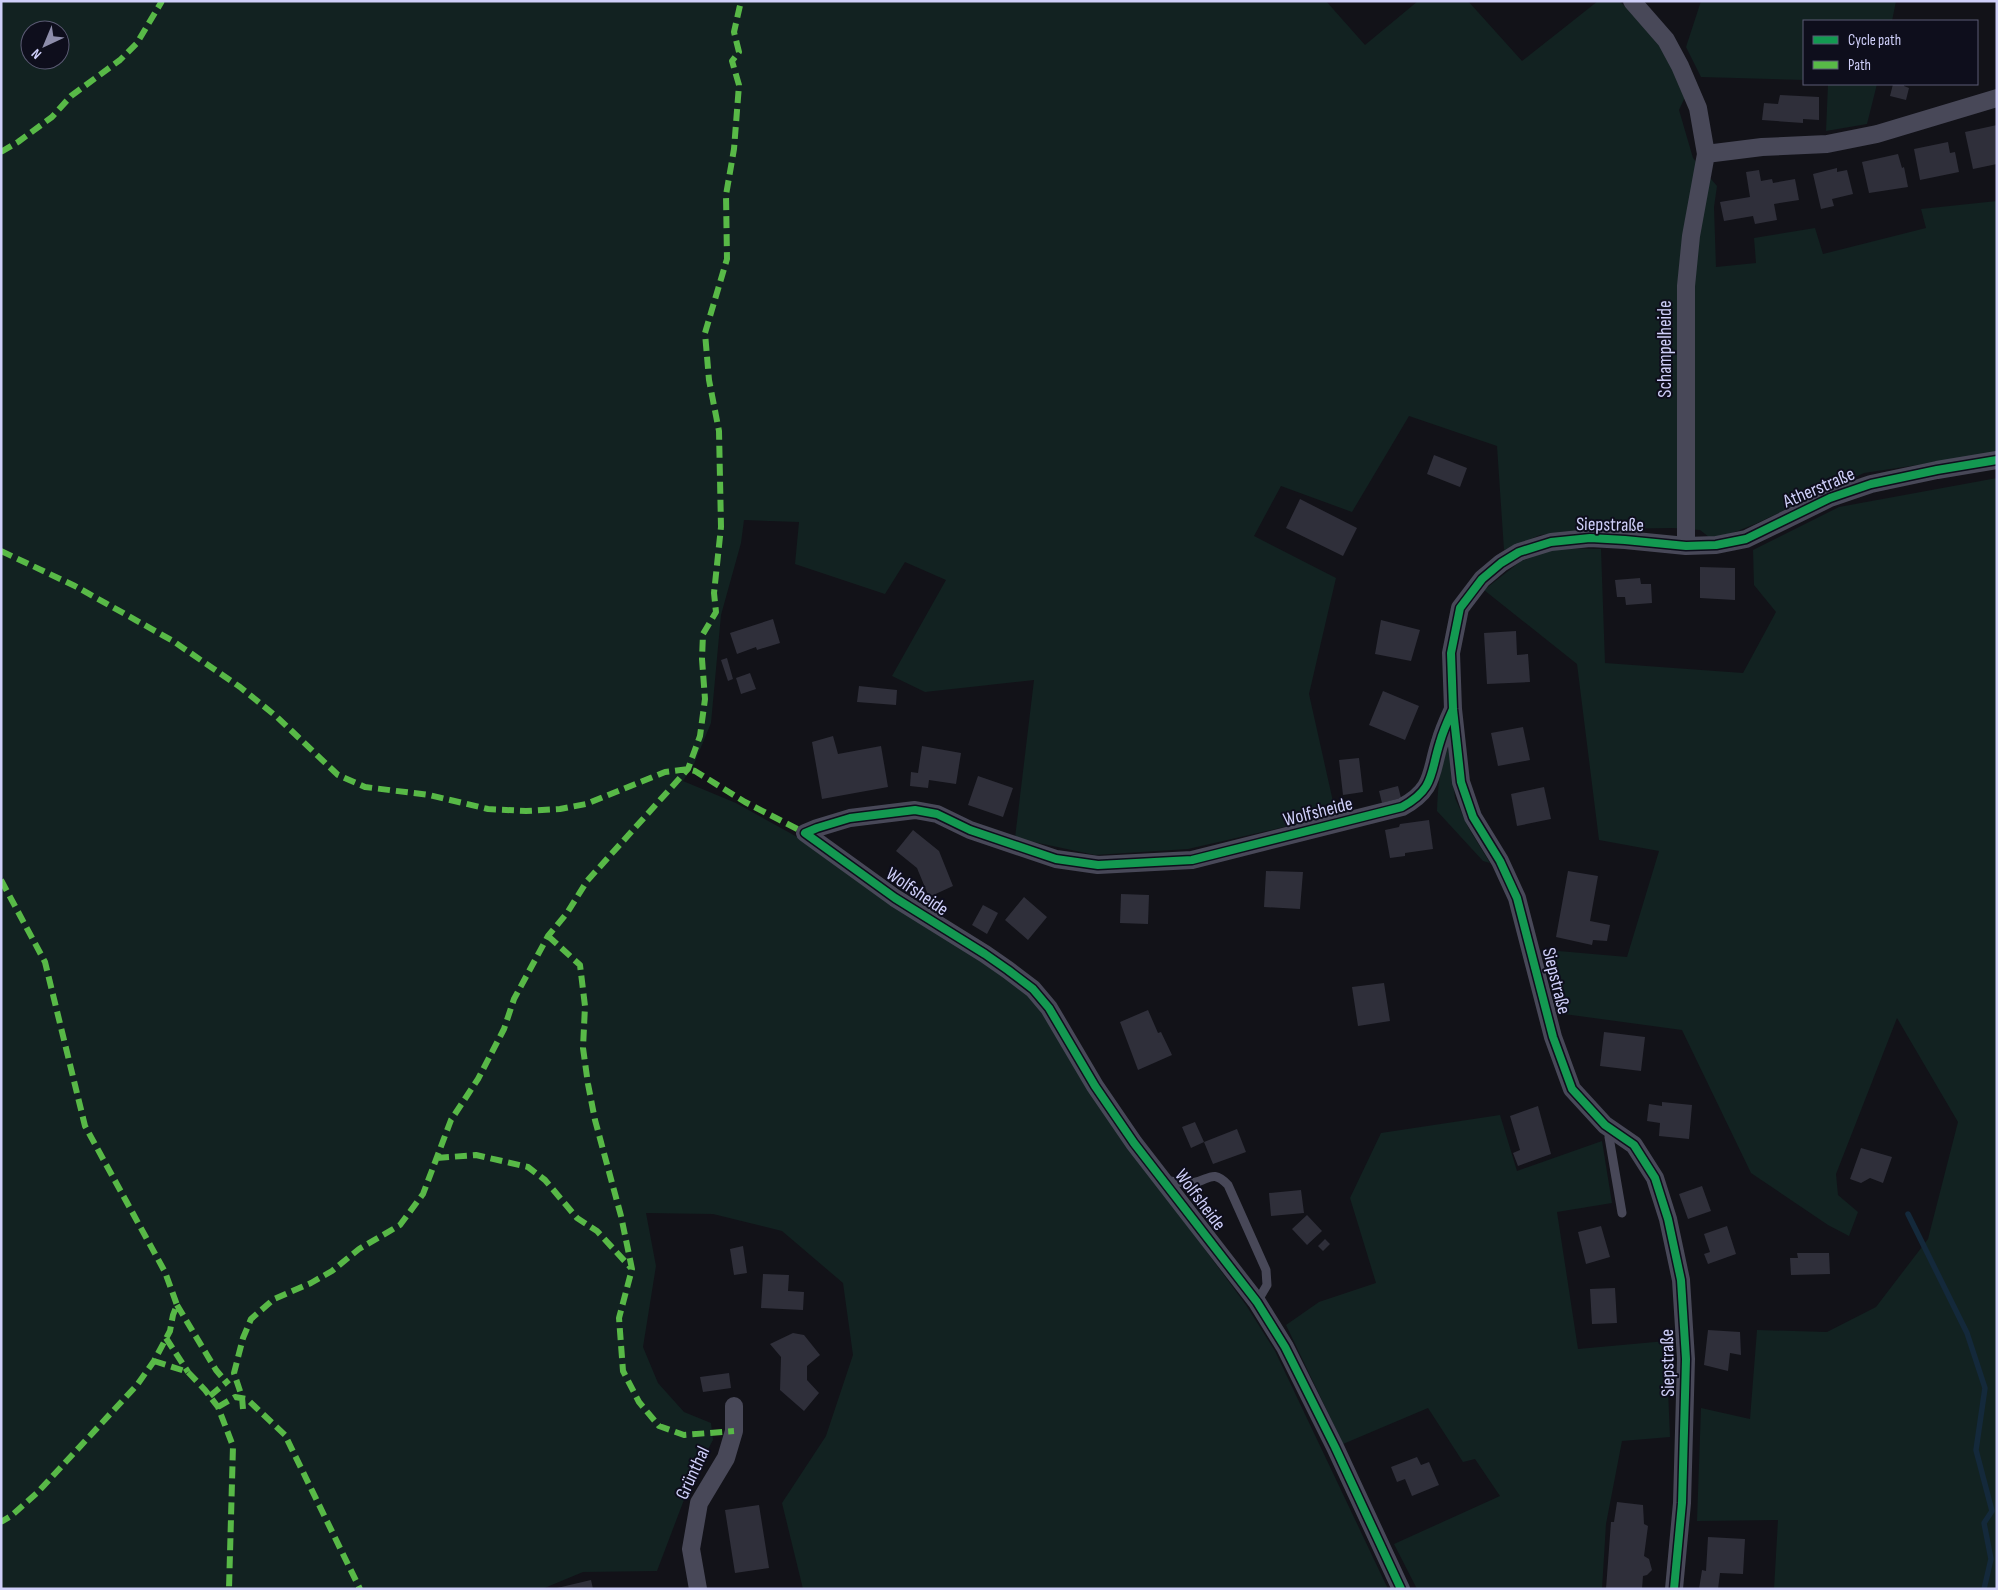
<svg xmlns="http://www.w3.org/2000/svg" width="1998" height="1590" font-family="'Sofia Sans Condensed',sans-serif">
<rect width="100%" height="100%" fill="#121218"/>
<path fill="#122221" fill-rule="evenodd" d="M1 1H1326L1365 45 1418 1H1468L1522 61 1598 1H1619L1650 29 1674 67 1685 97 1679 110 1693 158 1717 186 1714 207 1716 267 1756 263 1754 238 1815 228 1823 254 1926 228 1921 209 1997 201V453L1864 473 1755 524 1725 536 1709 537 1700 530 1673 528 1602 529 1540 535 1504 550 1497 446 1409 416 1352 512 1281 486 1254 536 1336 578 1309 694 1336 815 1188 849 1095 855 1015 838 1034 680 925 692 892 676 946 580 905 562 885 594 795 564 799 522 744 520 741 543 721 615 711 723 694 764 683 781 736 803 799 838 1026 992 1044 1014 1167 1198 1246 1305 1275 1351 1388 1589H803L782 1503 826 1436 853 1355 843 1283 782 1231 713 1214 646 1213 656 1266 643 1347 658 1383 684 1412 711 1423 713 1440 693 1476 657 1571 583 1572 542 1589H1ZM30 30H60V60H30Z
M1701 1H1896L1892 21H1804V80L1701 77 1686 47Z
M1828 84H1877L1867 124 1826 131Z
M1997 478V1589H1774L1778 1520 1697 1521 1701 1408 1750 1419 1757 1330 1827 1332 1876 1307 1928 1239 1958 1122 1897 1018 1836 1174 1838 1195 1858 1212 1849 1236 1828 1225 1751 1173 1682 1030 1564 1014 1547 950 1627 957 1659 851 1599 840 1577 664 1484 590 1521 561 1557 548 1601 549 1605 663 1743 673 1776 612 1754 585 1753 550 1839 507Z
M1449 746 1455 798 1468 827 1490 863 1483 861 1437 811C1438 786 1439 770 1449 746Z
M1500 1115 1517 1171 1602 1141 1612 1203 1557 1212 1578 1349 1666 1341 1670 1437 1622 1441 1606 1524 1602 1589H1417L1394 1544 1500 1496 1475 1459 1463 1462 1428 1408 1343 1444 1286 1325 1319 1302 1376 1283 1350 1198 1381 1133Z"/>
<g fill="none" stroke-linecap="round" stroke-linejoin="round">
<path stroke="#14293b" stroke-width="5.5" d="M1908 1214 1967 1333 1985 1388 1976 1450 1992 1511 1984 1523 1991 1559 1984 1589"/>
</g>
<path fill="#2f2f3a" d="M1893 84H1904V86L1909 88 1906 100 1890 96Z
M1780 95 1819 97V120L1803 119V123L1762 120 1764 103 1778 104Z
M1997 125V164L1973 169 1965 132Z
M1948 142 1950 153 1955 152 1959 172 1920 180 1914 149Z
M1898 154 1902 168 1904 167 1908 187 1869 193 1862 162Z
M1837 168V172L1847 170 1853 194 1832 199 1834 206 1821 209 1813 174Z
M1759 170 1761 181 1772 179 1773 183 1795 179 1799 200 1774 204 1777 220 1755 224 1753 216 1724 221 1720 202 1750 197 1746 172Z
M1434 455 1467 468 1460 487 1427 474Z
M1300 499 1357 528 1343 556 1286 528Z
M1700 567 1735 568V600L1700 598Z
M1640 578 1641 584H1651L1652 603 1626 605 1625 597H1617L1615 580Z
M773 619 780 643 757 650 756 647 737 654 730 633Z
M1381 620 1420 630 1411 661 1375 654Z
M1516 631 1517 655 1528 654 1530 682 1487 684 1484 633Z
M727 658 733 679 728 681 721 660Z
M750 673 756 689 741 694 736 678Z
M859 686 897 690 896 705 857 702Z
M1383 691 1419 706 1405 740 1369 725Z
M1523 727 1530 760 1498 766 1491 733Z
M833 736 838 754 881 746 888 787 822 799 812 742Z
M922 746 961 753 956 784 929 780 928 788 910 786 911 772 918 773Z
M1359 758 1363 792 1343 795 1339 760Z
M978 776 1013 788 1003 817 968 805Z
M1398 786 1401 798 1382 803 1379 791Z
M1544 787 1551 819 1517 826 1511 794Z
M1429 820 1433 849 1405 853V856L1390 858 1385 830 1399 827 1400 824Z
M913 830 939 851 953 886 929 897 917 868 896 851Z
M1266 871 1303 872 1300 909 1264 907Z
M1568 871 1598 876 1590 921 1610 925 1607 941 1593 940 1592 945 1556 937Z
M1121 894 1149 895 1148 924 1120 923Z
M1024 897 1047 917 1028 940 1005 920Z
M983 905 998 913 987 934 972 925Z
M1384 983 1390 1021 1358 1026 1352 987Z
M1148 1010 1158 1033 1161 1032 1172 1055 1138 1070 1120 1022Z
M1604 1032 1645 1037 1641 1071 1600 1066Z
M1662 1102 1692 1105 1689 1139 1659 1136 1660 1123 1647 1121 1649 1104 1662 1106Z
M1538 1106 1551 1154 1518 1166 1513 1153 1520 1150 1510 1116Z
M1195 1122 1204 1142 1237 1129 1246 1152 1213 1164 1204 1142 1191 1148 1182 1127Z
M1861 1148 1892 1157 1883 1183 1870 1178 1861 1183 1850 1179Z
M1702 1186 1711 1211 1688 1219 1679 1194Z
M1301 1190 1304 1213 1271 1216 1269 1193Z
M1307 1215 1322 1231 1307 1245 1292 1229Z
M1601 1226 1610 1257 1586 1264 1578 1232Z
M1727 1226 1736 1254 1708 1264 1704 1254 1710 1252 1704 1234Z
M1325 1239 1330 1244 1323 1251 1318 1246Z
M743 1246 747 1273 734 1275 730 1249Z
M1797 1253H1829L1830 1274 1791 1275 1790 1258H1798Z
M763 1274 789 1275 788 1291 804 1292 803 1310 761 1308Z
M1615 1288 1617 1323 1592 1324 1590 1289Z
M1708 1330 1740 1332 1741 1355 1730 1353 1728 1371 1704 1365Z
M793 1333 804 1335 820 1355 807 1366V1380L819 1393 804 1411 780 1390 781 1357 770 1344Z
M729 1373 731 1388 703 1392 700 1377Z
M1417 1457 1421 1465 1429 1462 1439 1485 1412 1496 1405 1479 1397 1482 1391 1467Z
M1617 1502 1643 1505 1644 1524 1648 1526 1644 1556 1649 1559 1652 1570 1647 1575 1643 1576 1642 1589H1606L1611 1522H1614Z
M759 1505 769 1568 735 1573 725 1510Z
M1708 1537 1745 1539 1743 1574 1720 1573 1718 1589H1699L1702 1570 1706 1571Z
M591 1580 593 1589H557V1588Z"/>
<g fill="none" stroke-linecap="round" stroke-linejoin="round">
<path stroke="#484858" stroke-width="9" d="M1613 1131 1609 1137 1622 1213
M1164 1180C1173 1181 1183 1184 1192 1183 1209 1181 1212 1168 1228 1185L1266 1270 1267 1285 1257 1302"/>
<path stroke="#484858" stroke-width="18" d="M1632 1 1666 40 1680 66 1698 108 1706 154 1691 236 1686 286V546
M1706 154 1762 147 1827 144 1877 134 1997 98
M698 1589 691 1549 699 1503 726 1458 734 1431V1406
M1401 1589 1335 1447 1285 1347 1257 1302 1134 1143 1095 1086 1049 1008 1033 989 1008 970 985 954 895 898 805 833 817 828 850 818 915 810 937 814 970 830 1056 859 1098 865 1192 860 1402 807C1435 789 1430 773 1440 742 1443 731 1448 720 1453 709
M1674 1589 1682 1503 1686 1359 1681 1280 1668 1219 1655 1178 1634 1145 1605 1125 1572 1089 1553 1037 1517 898 1500 861 1473 817 1461 782 1453 709 1451 653 1460 608 1482 579 1501 563 1519 552 1551 542 1590 538 1625 540 1686 546 1716 545 1746 539 1830 498 1871 484 1937 470 1997 460"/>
<path stroke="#58b947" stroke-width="6" stroke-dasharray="12 6" stroke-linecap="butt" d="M1 152 18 142 52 117 71 96 120 60 137 43 162 1
M1 551 75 586 173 641 240 687 277 717 338 775 365 787 429 795 488 809 526 811 560 809 586 804 665 772 688 769 695 771 745 802 805 833
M1 880 45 962 85 1126 165 1272 177 1305 173 1315 170 1331 154 1361 137 1385 37 1493 11 1516 1 1522
M548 936 580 965 585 1006 583 1048 588 1084 595 1120 621 1216 632 1269 619 1318 623 1371 639 1402 659 1426 684 1435 734 1431
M437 1158 476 1155 528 1167 545 1180 577 1218 597 1231 631 1268
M177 1305 216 1370 227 1383
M166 1338 188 1372
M154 1361 188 1372 205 1390 218 1407 233 1446 229 1589
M210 1396 229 1380
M218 1407 235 1397 247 1399 285 1435 360 1589
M243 1409 242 1397 234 1373 243 1338 251 1319 274 1299 311 1283 332 1271 359 1249 400 1225 423 1194 451 1120 478 1079 504 1029 514 999 548 936 567 913 587 881 688 769 700 736 705 699 702 659 703 634 716 612 714 593 721 527 719 431 709 380 705 333 727 259 726 195 734 149 739 85 732 61 739 52 734 32 741 1"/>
<defs>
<path id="cycleway" d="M1401 1589 1335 1447 1285 1347 1257 1302 1134 1143 1095 1086 1049 1008 1033 989 1008 970 985 954 895 898 805 833 817 828 850 818 915 810 937 814 970 830 1056 859 1098 865 1192 860 1402 807C1435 789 1430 773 1440 742 1443 731 1448 720 1453 709
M1674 1589 1682 1503 1686 1359 1681 1280 1668 1219 1655 1178 1634 1145 1605 1125 1572 1089 1553 1037 1517 898 1500 861 1473 817 1461 782 1453 709 1451 653 1460 608 1482 579 1501 563 1519 552 1551 542 1590 538 1625 540 1686 546 1716 545 1746 539 1830 498 1871 484 1937 470 1997 460"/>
</defs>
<use href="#cycleway" stroke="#0e0e1c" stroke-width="11"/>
<use href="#cycleway" stroke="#139951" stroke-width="8"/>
</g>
<g text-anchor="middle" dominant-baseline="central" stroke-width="4" stroke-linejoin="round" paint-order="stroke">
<g font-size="19" fill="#cfcff9" stroke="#0e0e1c">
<text transform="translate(1665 349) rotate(-90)">Schampelheide</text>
<text transform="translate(1819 488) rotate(-23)">Atherstraße</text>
<text transform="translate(1610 525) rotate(1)">Siepstraße</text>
<text transform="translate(1318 812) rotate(-14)">Wolfsheide</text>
<text transform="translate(917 892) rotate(34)">Wolfsheide</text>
<text transform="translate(1556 981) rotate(76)">Siepstraße</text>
<text transform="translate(1200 1200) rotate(53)">Wolfsheide</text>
<text transform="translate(1668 1363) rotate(-91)">Siepstraße</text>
<text transform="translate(693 1473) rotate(-65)">Grünthal</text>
</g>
</g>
<rect width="1998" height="1590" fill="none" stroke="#cfcff9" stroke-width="5"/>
<rect x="1803" y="20" width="175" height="65" fill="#0e0e1c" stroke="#5b5b74"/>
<rect x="1813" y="36" width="25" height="8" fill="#139951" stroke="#5b5b74"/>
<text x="1848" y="45" font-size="15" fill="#cfcff9">Cycle path</text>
<rect x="1813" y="61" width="25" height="8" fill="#58b947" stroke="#5b5b74"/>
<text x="1848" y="70" font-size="15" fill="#cfcff9">Path</text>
<g transform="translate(45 45) rotate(224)"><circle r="24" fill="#0e0e1c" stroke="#5b5b74"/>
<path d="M0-4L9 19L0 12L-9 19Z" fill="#8d8daa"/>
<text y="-8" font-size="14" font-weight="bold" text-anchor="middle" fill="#cfcff9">N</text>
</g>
</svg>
